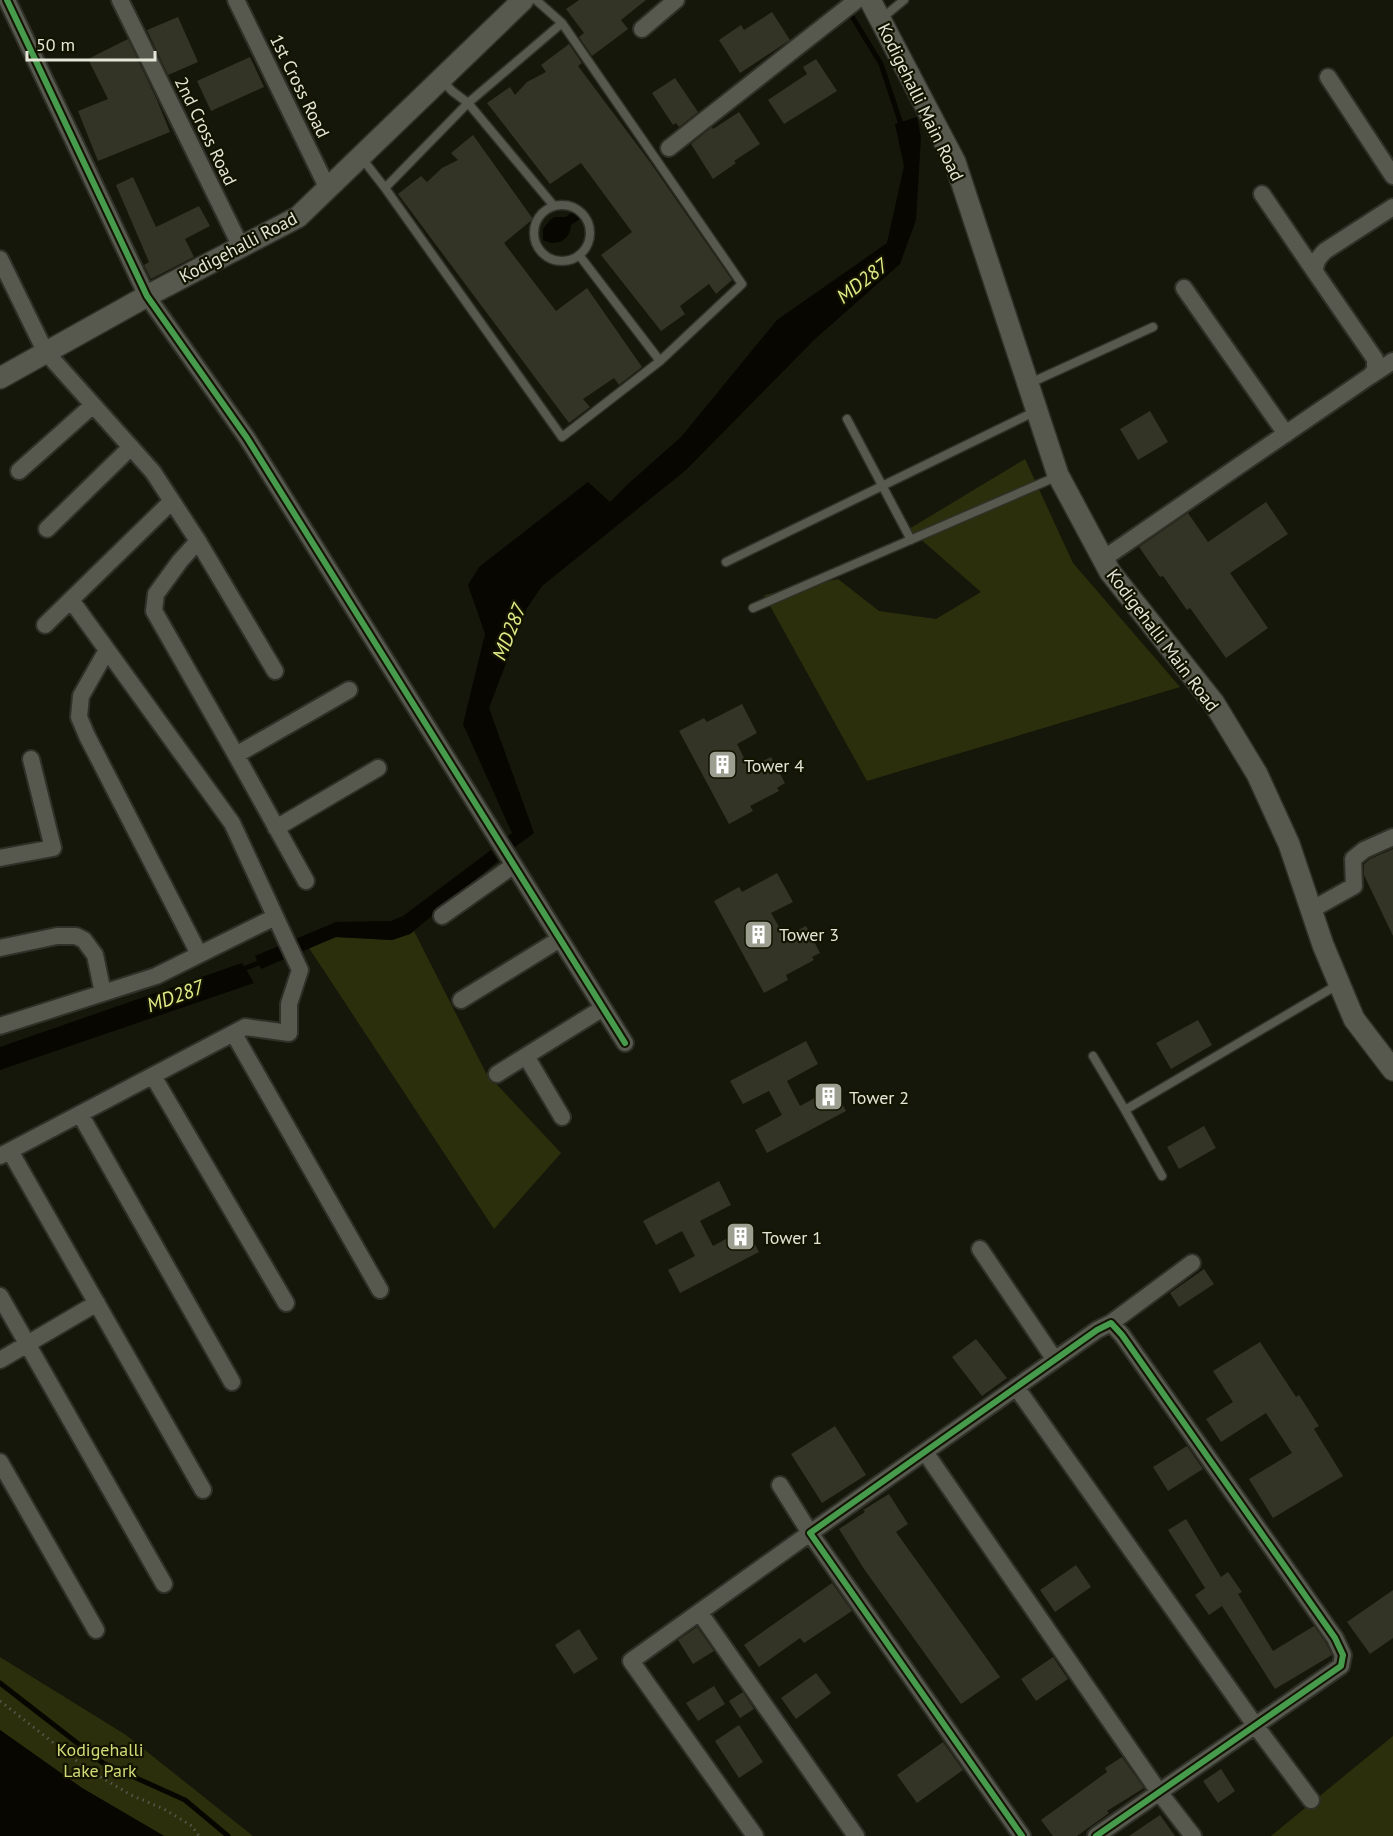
<svg xmlns="http://www.w3.org/2000/svg" width="1393" height="1836" font-family="'PT Sans',sans-serif">
<rect width="100%" height="100%" fill="#16170b"/>
<path fill="#2c2f0b" d="M1025 459 1073 563 1180 687 867 781 764 595 838 579 879 611 936 619 981 592 909 529Z
M414 931 486 1073 561 1153 494 1229 309 948 336 937 392 940 410 934Z
M0 1657 126 1735 253 1836H164L82 1788 0 1730Z
M1393 1736V1836H1271Z"/>
<path fill="#070601" d="M917 117 921 137 916 220 900 264 815 339 686 470 542 586 527 608 489 708 534 833 511 850 504 839 512 833 463 724 485 634 468 585 479 567 588 482 610 502 628 484 681 437 777 320 887 243 904 166 895 124Z
M575 210 581 218 571 225C570 241 556 247 543 240V229L550 220 555 217H566Z
M491 850 498 861 410 934 392 940 336 937 261 969 255 956 336 922 391 921 403 916Z
M242 963 254 983 0 1070V1047Z
M0 1730 82 1788 164 1836H0Z"/>
<g fill="none" stroke-linecap="round" stroke-linejoin="round">
<path stroke="#070601" stroke-width="5" d="M853 18 881 64 902 127
M241 970 263 961
M0 1683 103 1763 185 1800 228 1836"/>
</g>
<path fill="#333425" d="M579 0H646L621 20 628 29 592 56 579 37 584 33 566 9Z
M772 12 790 40 740 73 719 40 741 25 744 30Z
M178 17 198 62 168 75 147 30Z
M128 39 157 100 170 132 98 161 78 111 108 99 88 59Z
M569 44 582 63 578 66 650 162 732 280 716 294 709 284 680 306 685 314 661 331 601 255 632 232 581 163 550 184 487 103 510 87 515 95 527 82 546 72 541 65Z
M250 57 264 87 211 111 197 81Z
M816 59 837 91 784 124 768 100 807 74 803 67Z
M675 78 698 112 679 127 676 123 673 125 652 93Z
M739 112 760 144 734 161 736 163 713 179 691 144 712 127 713 129Z
M473 135 533 219 504 243 556 311 587 288 642 367 619 385 614 378 583 399 590 407 569 423 398 194 421 176 427 182 442 168 458 160 451 153Z
M133 177 156 227 199 206 210 226 185 239 194 257 151 279 144 265 149 262 116 185Z
M1150 411 1168 442 1138 460 1120 429Z
M1266 502 1288 534 1230 573 1268 628 1226 658 1190 608 1187 610 1163 576 1160 577 1139 547 1188 513 1208 542Z
M742 704 757 733 737 744 749 768 771 757 785 783 777 788 779 791 750 806 753 811 729 824 679 731 704 718 707 722Z
M1393 849V936L1364 875V864L1370 859Z
M777 873 793 902 771 913 785 937 806 926 820 953 812 957 814 960 786 975 788 980 764 993 714 901 739 887 742 892Z
M1198 1020 1212 1045 1171 1069 1156 1043Z
M806 1041 818 1064 787 1081 800 1106 833 1088 846 1111 767 1153 755 1130 782 1115 769 1091 743 1104 730 1081Z
M1204 1126 1216 1148 1179 1169 1167 1147Z
M719 1181 731 1205 700 1221 713 1246 746 1228 759 1252 680 1293 668 1270 695 1256 682 1231 656 1245 643 1221Z
M1204 1269 1214 1284 1179 1307 1170 1293Z
M976 1339 1007 1378 982 1396 952 1357Z
M1260 1342 1296 1397 1299 1395 1319 1426 1314 1429 1343 1476 1273 1518 1249 1479 1292 1453 1266 1413 1221 1442 1206 1419 1233 1402 1213 1371Z
M835 1426 866 1475 822 1503 791 1454Z
M1187 1446 1203 1469 1168 1491 1153 1467Z
M889 1494 908 1524 896 1532 1000 1677 961 1704 864 1569 839 1529 865 1512 863 1510Z
M1186 1519 1221 1577 1228 1572 1242 1592 1238 1594 1273 1651 1314 1626 1326 1643 1332 1655 1275 1689 1222 1606 1209 1615 1195 1595 1205 1588 1168 1530Z
M1076 1565 1091 1587 1055 1612 1040 1590Z
M832 1583 852 1611 804 1643 800 1638 759 1667 744 1645Z
M1393 1590V1638L1370 1654 1347 1622Z
M697 1627 714 1651 693 1664 678 1640Z
M579 1629 598 1659 574 1674 555 1645Z
M1053 1657 1068 1679 1036 1701 1021 1679Z
M816 1673 831 1693 796 1719 781 1698Z
M714 1686 725 1704 698 1721 686 1703Z
M743 1692 754 1709 740 1718 729 1701Z
M739 1725 763 1762 739 1778 715 1741Z
M943 1742 963 1770 917 1803 897 1775Z
M1122 1757 1144 1788 1107 1811 1109 1813 1077 1836H1053L1041 1820 1107 1772 1105 1768Z
M1221 1769 1235 1791 1218 1803 1203 1781Z
M1160 1815 1175 1836H1129Z"/>
<g fill="none" stroke-linecap="round" stroke-linejoin="round">
<defs>
<path id="service" d="M881 19 904 0
M441 79 452 91 468 103 554 206
M361 157 385 188 562 437 660 361 742 284 562 23 536 0
M385 188 468 103 562 23
M534 233a28 28 0 1 1 56 0a28 28 0 1 1-56 0Z
M579 255 660 361
M1028 384 1153 327
M847 419 911 540
M726 562 1036 411
M753 608 1058 476
M1093 1056 1125 1110 1339 984
M1125 1110 1162 1176"/>
<path id="minor" d="M7 0 147 296 247 438 625 1043
M120 0 241 247
M236 0 328 189
M642 29 676 0
M1328 77 1393 176
M669 148 857 0
M1262 194 1315 272
M0 259 45 351 153 472 198 541 275 671
M1184 288 1286 434
M1370 376 1393 361
M19 471 93 405
M47 529 131 447
M198 541 180 561 156 594 154 611 236 755 349 690
M1103 559 1370 376 1375 370V359L1315 272C1315 262 1318 258 1325 251L1393 207
M45 625 171 502
M107 650 81 696 79 717 87 736 199 954
M236 755 306 881
M276 828 378 768
M0 858 53 848 31 759
M1311 910 1354 886 1353 859 1364 850 1393 837
M442 916 514 865
M0 948 57 936H76L84 940 95 955 103 993
M461 1000 560 939
M0 1026 156 976 275 917
M234 1034 380 1290
M526 1056 562 1117
M497 1074 603 1008
M153 1076 286 1303
M80 1114 232 1382
M10 1151 203 1490
M0 1156 245 1027 289 1033V1004L300 970 232 823 71 600
M980 1249 1055 1360
M0 1296 164 1584
M1111 1323 1192 1263
M0 1360 97 1303
M1016 1387 1255 1725 1311 1800
M925 1452 1159 1792 1193 1836
M0 1462 96 1630
M700 1613 856 1836
M755 1836 631 1661 810 1533 780 1485
M1022 1836 810 1533 1097 1330 1111 1323 1122 1335 1335 1638 1343 1655 1341 1666 1096 1836"/>
<path id="tertiary" d="M870 0 955 162 1058 475 1110 572 1214 703 1257 774 1289 844 1323 945 1354 1019 1393 1070
M0 378 147 296 298 217 523 0"/>
</defs>
<use href="#service" stroke="#2f3027" stroke-width="11"/>
<use href="#minor" stroke="#2f3027" stroke-width="20"/>
<use href="#tertiary" stroke="#2f3027" stroke-width="24"/>
<path stroke="#56574d" stroke-width="3" stroke-dasharray="1.5 4.5" stroke-linecap="butt" d="M0 1701 87 1769 131 1795 164 1809 192 1826 199 1836"/>
<use href="#service" stroke="#57584e" stroke-width="8"/>
<use href="#minor" stroke="#57584e" stroke-width="16"/>
<use href="#tertiary" stroke="#57584e" stroke-width="21"/>
<defs>
<path id="cycleway" d="M7 0 147 296 247 438 625 1043
M1022 1836 810 1533 1097 1330 1111 1323 1122 1335 1335 1638 1343 1655 1341 1666 1096 1836"/>
</defs>
<use href="#cycleway" stroke="#121400" stroke-width="10"/>
<use href="#cycleway" stroke="#469c4c" stroke-width="6"/>
</g>
<defs>
<symbol id="building-square" viewBox="-11 -11 22 22"><rect x="-9" y="-9" width="18" height="18" rx="4" fill="#9c9e90" stroke="#121400"/><path d="M-4-6H4V6H1V3H-1V6H-4ZM-2.5-4.3h1.7v1.8h-1.7ZM.8-4.3h1.7v1.8H.8ZM-2.5-1h1.7V.8h-1.7ZM.8-1h1.7V.8H.8Z" fill="#fff"/></symbol>
</defs>
<g fill-rule="evenodd">
<use href="#building-square" x="706" y="748" width="33" height="33"/>
<use href="#building-square" x="742" y="918" width="33" height="33"/>
<use href="#building-square" x="812" y="1080" width="33" height="33"/>
<use href="#building-square" x="724" y="1220" width="33" height="33"/>
</g>
<g text-anchor="middle" dominant-baseline="central" stroke-width="4.5" stroke-linejoin="round" paint-order="stroke">
<g font-size="18" fill="#e4e6d7" stroke="#121400">
<text transform="translate(300 86) rotate(64)">1st Cross Road</text>
<text transform="translate(921 102) rotate(64)">Kodigehalli Main Road</text>
<text transform="translate(206 131) rotate(64)">2nd Cross Road</text>
<text transform="translate(238 247) rotate(-28)">Kodigehalli Road</text>
<text transform="translate(1163 640) rotate(53)">Kodigehalli Main Road</text>
</g>
<g font-size="18" fill="#e4e6d7" stroke="#121400" text-anchor="start">
<text x="744" y="765">Tower 4</text>
<text x="779" y="934">Tower 3</text>
<text x="849" y="1097">Tower 2</text>
<text x="762" y="1237">Tower 1</text>
</g>
<g font-size="18" fill="#d1db77" stroke="#121400">
<text x="100" y="1749">Kodigehalli<tspan x="100" dy="21">Lake Park</tspan></text>
</g>
<g font-size="20" font-style="italic" fill="#e0ea86" stroke="#121400">
<text transform="translate(862 281) rotate(-38)">MD287</text>
<text transform="translate(509 632) rotate(-68)">MD287</text>
<text transform="translate(175 996) rotate(-20)">MD287</text>
</g>
</g>
<path d="M27 51v9h128v-9" fill="none" stroke="#e4e6d7" stroke-width="3"/>
<text x="36" y="51" font-size="18" fill="#e4e6d7" stroke="#121400" stroke-width="4.5" paint-order="stroke">50 m</text>
</svg>
